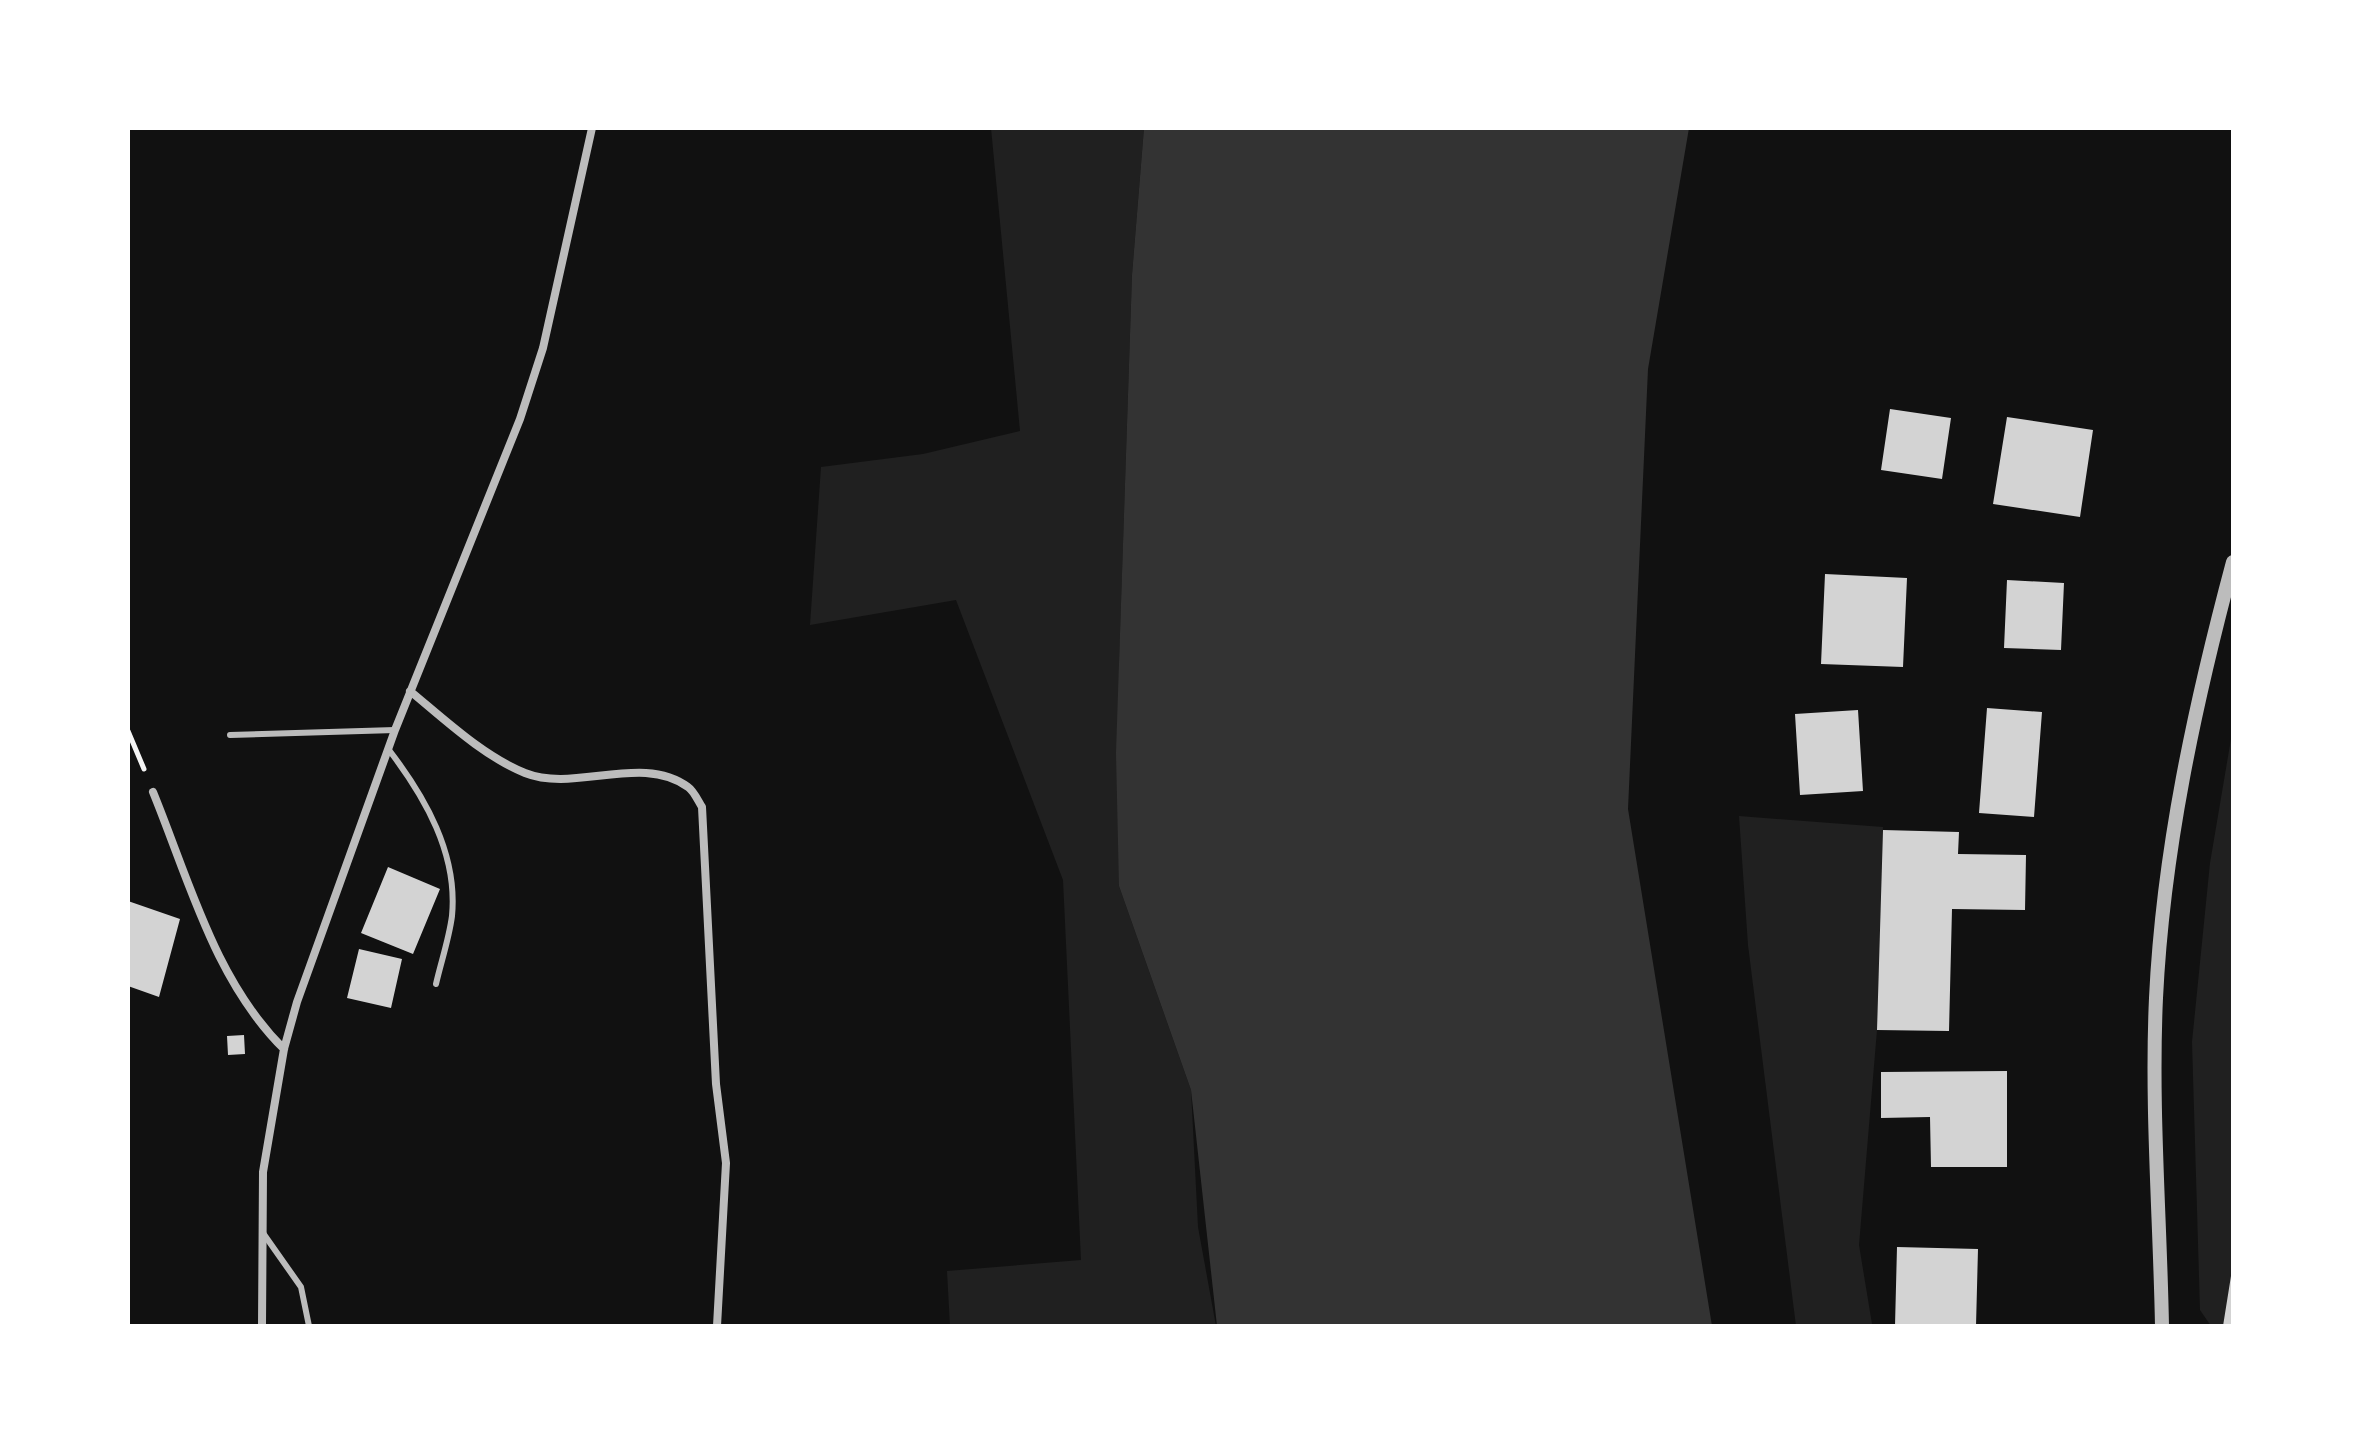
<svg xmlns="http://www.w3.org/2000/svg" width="2361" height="1454" font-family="Barlow,sans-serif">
<rect width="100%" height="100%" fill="#111"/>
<path fill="#202020" d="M991 128H1144L1132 275 1119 666V886L1191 1090 1198 1227 1216 1326H950L947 1271 1081 1260 1063 880 956 600 810 625 821 467 923 454 1020 431Z
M2233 727V1326H2211L2200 1310 2192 1042 2210 863Z
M1739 816 1883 827 1877 1030 1859 1245 1872 1324 1880 1326H1796L1748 945Z"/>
<path fill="#333" d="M1144 128H1689L1648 369 1628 809 1712 1326H1217L1191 1090 1119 886 1116 753 1132 275Z"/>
<path fill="#d3d3d3" d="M1890 409 1951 418 1942 479 1881 470Z
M2007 417 2093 430 2080 517 1993 504Z
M1825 574 1907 578 1903 667 1821 664Z
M2007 580 2064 583 2061 650 2004 648Z
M1987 708 2042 712 2034 817 1979 813Z
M1858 710 1863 791 1800 795 1795 714Z
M1883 830 1959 832 1958 854 2026 855 2025 910 1952 909 1949 1031 1877 1030Z
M388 867 440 889 413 954 361 933Z
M128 901 180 919 159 997 128 986Z
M359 949 402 959 391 1008 347 998Z
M244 1035 245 1054 228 1055 227 1036Z
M2007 1071V1167H1931L1930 1117 1881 1118V1072Z
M1897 1247 1978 1249 1976 1326H1895Z
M2231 1276 2233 1326H2223Z"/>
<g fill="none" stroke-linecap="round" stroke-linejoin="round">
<path stroke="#f5f5f5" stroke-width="5" d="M128 731 144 769"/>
<path stroke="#bcbcbc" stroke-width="6" d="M230 735 395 730
M389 750C425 797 458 854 452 916 449 939 441 962 436 984
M263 1233 301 1287 309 1326"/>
<path stroke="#bcbcbc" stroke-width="8" d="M410 691C444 719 483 756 525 773 575 793 642 753 688 787 694 791 698 801 702 807L716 1084 726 1163 717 1326
M153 792C189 880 215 981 284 1049
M262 1326 263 1172 284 1049 297 1002 395 730 520 419 543 348 592 128"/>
<path stroke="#bcbcbc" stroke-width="14" d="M2162 1326C2160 1217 2151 1107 2156 998 2163 851 2195 704 2233 562"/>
</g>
<rect width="2361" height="1454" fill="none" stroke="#ffffff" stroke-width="260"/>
</svg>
